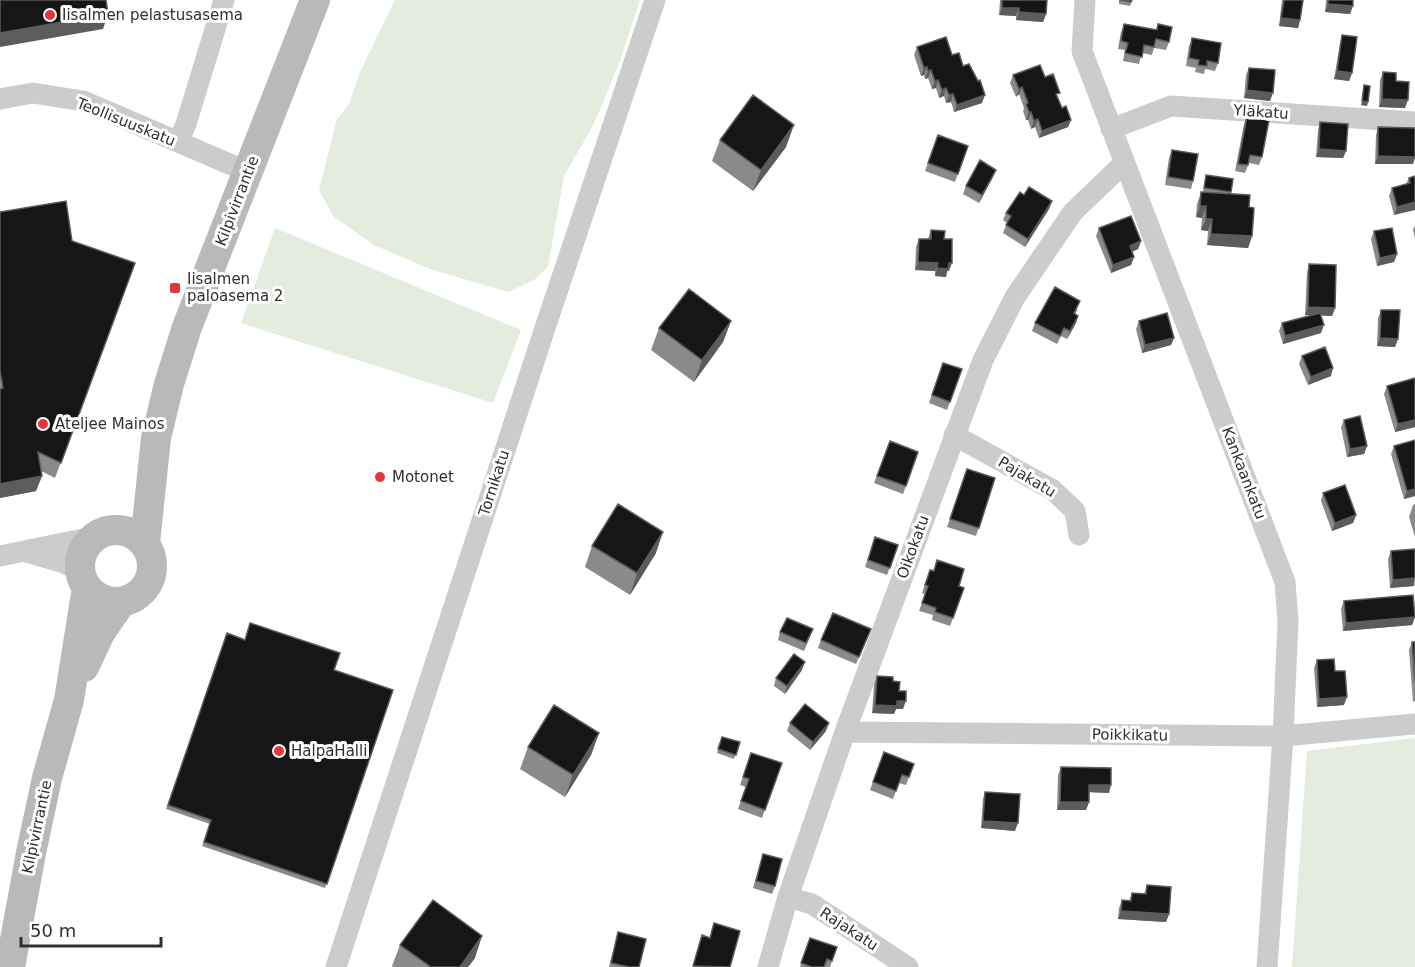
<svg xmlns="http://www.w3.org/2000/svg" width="1415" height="967" font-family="'DejaVu Sans',sans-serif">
<rect width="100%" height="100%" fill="#fff"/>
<path fill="#e4ecde" d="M395 0H640L620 61 600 110 590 131 564 176 548 267 534 280 508 292 430 269 374 245 333 216 319 190 337 119 349 104 360 72Z
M275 228 521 330 493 403 241 323Z
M1415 738V967H1292L1307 751Z"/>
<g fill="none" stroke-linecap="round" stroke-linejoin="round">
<path stroke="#ccc" stroke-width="21" d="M1085 0 1082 51 1285 582 1288 622 1283 736 1267 967
M0 99 33 93 83 101 248 172
M1111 129 1171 106 1415 122
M178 142 186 124 224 0
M954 435 1053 490 1075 511 1079 535
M26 552 64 563 80 571
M0 556 93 537
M845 732 1283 736 1415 724
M788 897 812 904 908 967
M336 967 545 328 655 0
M768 967 788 897 845 732 983 360 1015 297 1073 212 1124 163"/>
<path stroke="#b9b9b9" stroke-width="30" d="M80 566a36 36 0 1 1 72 0a36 36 0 1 1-72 0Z
M145 543 156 438 169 384 187 327 315 0
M84 667 100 633 121 602
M10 967 31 853 47 778 69 700 87 588"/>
</g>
<path fill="#8a8a8a" d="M1000 0H1047L1046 14 1043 22 1016 20V16L999 15Z
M1119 0H1132L1130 6 1119 4Z
M1282 0H1303L1300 20 1298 28 1279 26Z
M1326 0H1353L1350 14 1325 12Z
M1124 24 1156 30 1158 24 1169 42 1166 50 1154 48 1152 55 1142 53 1139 64 1123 61 1125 50 1118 49 1121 32Z
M1342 35 1352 73 1349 81 1334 79 1340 43Z
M1192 38 1218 63 1215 71 1205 69 1204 74 1195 72 1196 68 1186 66 1189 46Z
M917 47 952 55 982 103 954 112 951 102 946 103 944 96 939 98 936 88 932 89 928 78 925 79 924 75 921 76 914 55Z
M1249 68 1270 101 1244 98 1246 75Z
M1383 72 1396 81 1405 108 1379 107 1380 80Z
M1013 75 1045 77 1058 98 1062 108 1071 120 1068 127 1039 138 1035 127 1031 129 1028 120H1026L1023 111 1024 108 1019 94 1016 97 1010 83Z
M1247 116 1262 157 1259 165 1249 163 1245 173 1235 171 1244 124Z
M1320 122 1346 151 1343 158 1316 157 1318 130Z
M1378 127 1413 164H1375L1376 135Z
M938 135 968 146 955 182 925 171Z
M720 140 786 147 753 191 712 161Z
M1172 150 1193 181 1191 189 1165 185 1169 158Z
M1206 175 1231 192 1230 194 1249 207 1252 236 1248 248 1207 245 1208 231 1201 230 1202 218 1196 217 1197 204 1201 192H1203Z
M1415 176 1394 215 1389 196 1392 188 1406 184 1409 178Z
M993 177 979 203 963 194 966 186Z
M1024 195 1052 201 1049 209 1025 247 1003 233 1007 223 1003 220 1006 213Z
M0 212 72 241 135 263 55 478 41 471 42 476 36 491 0 498Z
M1415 225V238L1413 230Z
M1099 228 1141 241 1138 249 1132 252 1134 257 1131 265 1111 273 1096 236Z
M931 230 944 239 949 271H947L946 277 935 276V271L915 270 916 247 919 239H928Z
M1374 231 1397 254 1394 262 1377 266 1371 239Z
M1309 264 1335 308 1332 316 1321 315V333L1283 344 1279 331 1282 323 1312 315H1305L1307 272Z
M1078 309 1075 314 1078 316 1076 323 1067 339 1061 336 1057 344 1032 331 1035 323Z
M1381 310 1398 339 1395 347 1377 346 1378 318Z
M731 321 723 342 694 382 651 350 659 328Z
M1139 321 1174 338 1171 345 1142 353 1136 329Z
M1302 356 1331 376 1308 385 1299 364Z
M943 363 962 369 947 410 929 403Z
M1415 378V427L1395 432 1384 394 1387 386Z
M1344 420 1367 446 1364 454 1347 457 1341 427Z
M890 441 918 452 903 494 874 483Z
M1394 446 1415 496 1404 499 1391 454Z
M967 469 995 478 976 536 947 527Z
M1323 493 1356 515 1353 523 1332 531 1321 501Z
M1415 504V537L1409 517 1413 505Z
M875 537 898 545 887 575 865 567Z
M592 546 656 553 630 595 585 567Z
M1391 551 1414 586 1390 588 1388 559Z
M933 571 959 586 964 588 950 626 932 620 933 615 919 611 925 594 922 593 927 578Z
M1344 601 1415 617 1412 625 1343 631 1341 609Z
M871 629 856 664 818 648 821 640Z
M780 632 810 637 804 651 778 640Z
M227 633 393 690 325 888 202 846 210 824 166 809Z
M1412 642H1415V701L1413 702 1409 650Z
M1317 660 1335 671 1344 705 1317 707 1314 668Z
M802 670 785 694 774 686 776 678Z
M877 676 893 681 899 691 903 709H896L894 714 872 713 874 684Z
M790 723 826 731 810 750 787 731Z
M599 733 591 755 565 797 520 769 528 747Z
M722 737 740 742 734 759 717 753Z
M884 752 914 764 906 785 899 783 893 799 870 790Z
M751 753 782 763 762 818 738 809 746 787 740 785Z
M1061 767 1109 793 1089 792V802L1086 810H1057L1058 775Z
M985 792 1015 831 981 828 983 799Z
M763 854 775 886 772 894 753 888Z
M1147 885 1169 914 1166 922 1118 919 1119 908 1122 900 1129 901 1132 893 1144 894Z
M618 932 639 967H609Z
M810 938 837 947 830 967H800Z
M400 945 475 958 468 967H393L392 966Z"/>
<path fill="#5c5c5c" d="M1328 4 1353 6 1350 14 1325 12Z
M1002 8H1019L1016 16 999 15Z
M1019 12 1046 14 1043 22 1016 20Z
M108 14 103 29 0 47V33Z
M1281 18 1300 20 1298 28 1279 26Z
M927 67 924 75 921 76 924 68Z
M931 70 928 78 925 79 928 71Z
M1337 71 1352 73 1349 81 1334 79Z
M938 80 936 88 932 89 935 81Z
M1022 87 1019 94 1016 97 1019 89Z
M946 88 944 96 939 98 942 90Z
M1247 90 1273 93 1270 101 1244 98Z
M953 94 951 102 946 103 949 95Z
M985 95 982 103 954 112 957 105Z
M1382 99 1408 100 1405 108 1379 107Z
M1362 101 1368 102 1367 106 1361 105Z
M1029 112H1031L1028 120H1026Z
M1038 119 1035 127 1031 129 1034 121Z
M1071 120 1068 127 1039 138 1042 131Z
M794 125 786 147 753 191 761 170Z
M1319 149 1346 151 1343 158 1316 157Z
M1378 156 1415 157V158L1413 164H1375Z
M996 170 993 177 979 203 982 195Z
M1052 201 1049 209 1025 247 1028 239Z
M1415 202V210L1394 215 1397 207Z
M1200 206H1206L1202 218 1196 217Z
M1206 219H1212L1208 231 1201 230Z
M1211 234 1252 236 1248 248 1207 245Z
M1141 241 1138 249 1127 254 1130 246Z
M1397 254 1394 262 1377 266 1380 258Z
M1134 257 1131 265 1111 273 1113 265Z
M918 262 938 263 935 271 915 270Z
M949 263H952L949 271H947L946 277 935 276 937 268Z
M1308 307 1335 308 1332 316 1305 315Z
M1078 316 1076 323 1067 339 1070 331Z
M731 321 723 342 694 382 702 360Z
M1324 325 1321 333 1283 344 1285 336Z
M1174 338 1171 345 1142 353 1145 345Z
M1380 338 1398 339 1395 347 1377 346Z
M1333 368 1331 376 1308 385 1311 377Z
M1415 420V427L1395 432 1398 424Z
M1367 446 1364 454 1347 457 1350 449Z
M42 476 36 491 0 498V484Z
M1415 489V496L1404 499 1407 491Z
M1356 515 1353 523 1332 531 1335 523Z
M663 532 656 553 630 595 637 573Z
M1415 578 1414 586 1390 588 1393 580Z
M1415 617 1412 625 1343 631 1346 623Z
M805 662 802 670 785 694 787 686Z
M1347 697 1344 705 1317 707 1319 699Z
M897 701H906L903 709H896L894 714 872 713 875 705Z
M829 723 826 731 810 750 813 742Z
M599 733 591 755 565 797 573 775Z
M1089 785H1111L1109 793 1086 792Z
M1060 802H1089L1086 810H1057Z
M983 821 1018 823 1015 831 981 828Z
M1121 911 1169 914 1166 922 1118 919Z
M482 936 475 958 468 967H460Z"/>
<path fill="#161616" stroke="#5c5c5c" stroke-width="1.5" d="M0 0H106L108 14 0 33Z
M1002 0H1047L1046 14 1019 12V8H1002Z
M1120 0H1132L1131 2Z
M1284 0H1303L1300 20 1281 18Z
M1328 0H1353V6L1328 4Z
M1124 24 1157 30 1158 24 1172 27 1169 42 1156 39 1154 47 1144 45 1142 57 1125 53 1128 43 1121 41Z
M1342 35 1357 37 1352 73 1337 71Z
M946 37 952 55 959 53 963 66 969 64 978 81 980 80 985 95 957 105 953 94 949 95 946 88 942 90 938 80 935 81 931 70 928 71 927 67 924 68 917 47Z
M1192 38 1221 43 1218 63 1207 61V66L1198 65 1199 60 1189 58Z
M1040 65 1045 77 1053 74 1060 93 1056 94 1062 108 1066 106 1071 120 1042 131 1038 119 1034 121 1031 112H1029L1026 104 1028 103 1022 87 1019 89 1013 75Z
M1249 68 1275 70 1273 93 1247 90Z
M1383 72 1396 73V81L1409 82 1408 100 1382 99Z
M1364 85 1370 86 1368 102 1362 101Z
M753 95 794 125 761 170 720 140Z
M1247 116 1269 120 1262 157 1250 155 1248 165 1238 164Z
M1320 122 1348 124 1346 151 1319 149Z
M1378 127 1415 128V157L1378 156Z
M938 135 968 146 958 174 928 163Z
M1172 150 1198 154 1193 181 1168 177Z
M980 160 996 170 982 195 966 186Z
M1206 175 1233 179 1231 192 1204 188Z
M1415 176V202L1397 207 1392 188 1410 183 1409 178Z
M1029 187 1052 201 1028 239 1006 225 1011 216 1006 213 1020 192 1024 195Z
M1201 192 1250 195 1249 207 1254 208 1252 236 1211 234 1212 219H1206V206H1200Z
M66 201 72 241 135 263 61 463 38 452 42 476 0 484V389L3 388 0 371V212Z
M1131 216 1141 241 1130 246 1134 257 1113 265 1099 228Z
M1392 228 1397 254 1380 258 1374 231Z
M931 230 945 231 944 239H952V263H949L948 269 937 268 938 263 918 262 919 239H931Z
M1309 264 1336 265 1335 308 1308 307Z
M1055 287 1080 301 1074 313 1078 316 1070 331 1064 328 1060 336 1035 323Z
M689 289 731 321 702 360 659 328Z
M1381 310H1400L1398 339 1380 338Z
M1167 313 1174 338 1145 345 1139 321Z
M1320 313 1324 325 1285 336 1282 323Z
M1325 347 1333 368 1311 377 1302 356Z
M943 363 962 369 950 402 932 395Z
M1415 378V420L1398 424 1387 386Z
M1360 416 1367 446 1350 449 1344 420Z
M1415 440V489L1407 491 1394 446Z
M890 441 918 452 906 486 877 476Z
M967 469 995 478 979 528 950 519Z
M1345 485 1356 515 1335 523 1323 493Z
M618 504 663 532 637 573 592 546Z
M875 537 898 545 890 568 868 560Z
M1415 549V578L1393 580 1391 551Z
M937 560 964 569 959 586 964 588 953 618 935 612 936 608 922 603 928 586 925 585 930 570 934 571Z
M1413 595 1415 617 1346 623 1344 601Z
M833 613 871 629 859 657 821 640Z
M787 618 813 629 806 643 780 632Z
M250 623 340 653 334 670 393 690 327 884 204 842 211 820 168 805 227 633 245 640Z
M1412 642H1415V683Z
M794 654 805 662 787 686 776 678Z
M1334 659 1335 671H1345L1347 697 1319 699 1317 660Z
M877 676 893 677V681L900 682 899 691H906V701H897V706L875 705Z
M805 704 829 723 813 742 790 723Z
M554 705 599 733 573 775 528 747Z
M722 737 740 742 736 755 718 749Z
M884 752 914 764 909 777 902 775 896 791 873 782Z
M751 753 782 763 765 810 741 801 749 779 743 777Z
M1061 767 1111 768V785H1089V802H1060Z
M985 792 1020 794 1018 823 983 821Z
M763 854 782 859 775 886 756 881Z
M1147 885 1171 887 1169 914 1121 911 1122 900 1131 901 1132 893 1146 894Z
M433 900 482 936 460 967H431L400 945Z
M714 923 740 931 730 967 693 966 702 935 710 938Z
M618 932 646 939 639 967H629L611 963Z
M810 938 837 947 832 961 827 959 824 967H812L801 963Z"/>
<g fill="#e23638" stroke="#fff" stroke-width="2">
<circle cx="50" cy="15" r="6"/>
<rect x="169" y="282" width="12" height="12" rx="3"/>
<circle cx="43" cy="424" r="6"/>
<circle cx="380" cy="477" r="6"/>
<circle cx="279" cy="751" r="6"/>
</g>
<g text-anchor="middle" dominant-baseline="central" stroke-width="6" stroke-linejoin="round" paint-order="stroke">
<g font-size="15" fill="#2f2f2f" stroke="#fff" text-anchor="start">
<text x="62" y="15">Iisalmen pelastusasema</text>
<text x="187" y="279">Iisalmen<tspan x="187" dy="17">paloasema 2</tspan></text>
<text x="55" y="424">Ateljee Mainos</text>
<text x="392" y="477">Motonet</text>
<text x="291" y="751">HalpaHalli</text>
</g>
<g font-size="15" fill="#2f2f2f" stroke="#fff">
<text transform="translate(1261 112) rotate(4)">Yläkatu</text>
<text transform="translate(126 122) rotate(22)">Teollisuuskatu</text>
<text transform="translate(237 201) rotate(-69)">Kilpivirrantie</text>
<text transform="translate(1244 473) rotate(69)">Kankaankatu</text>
<text transform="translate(1027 477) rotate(31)">Pajakatu</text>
<text transform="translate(494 483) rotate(-72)">Tornikatu</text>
<text transform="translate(913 547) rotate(-70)">Oikokatu</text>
<text transform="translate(1130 735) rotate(1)">Poikkikatu</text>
<text transform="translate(37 827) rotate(-78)">Kilpivirrantie</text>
<text transform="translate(849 929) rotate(33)">Rajakatu</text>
</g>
</g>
<path d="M21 937v9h140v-9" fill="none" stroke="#2f2f2f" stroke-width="3"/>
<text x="30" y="937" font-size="18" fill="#2f2f2f" stroke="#ffffff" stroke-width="4.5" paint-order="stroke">50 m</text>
</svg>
